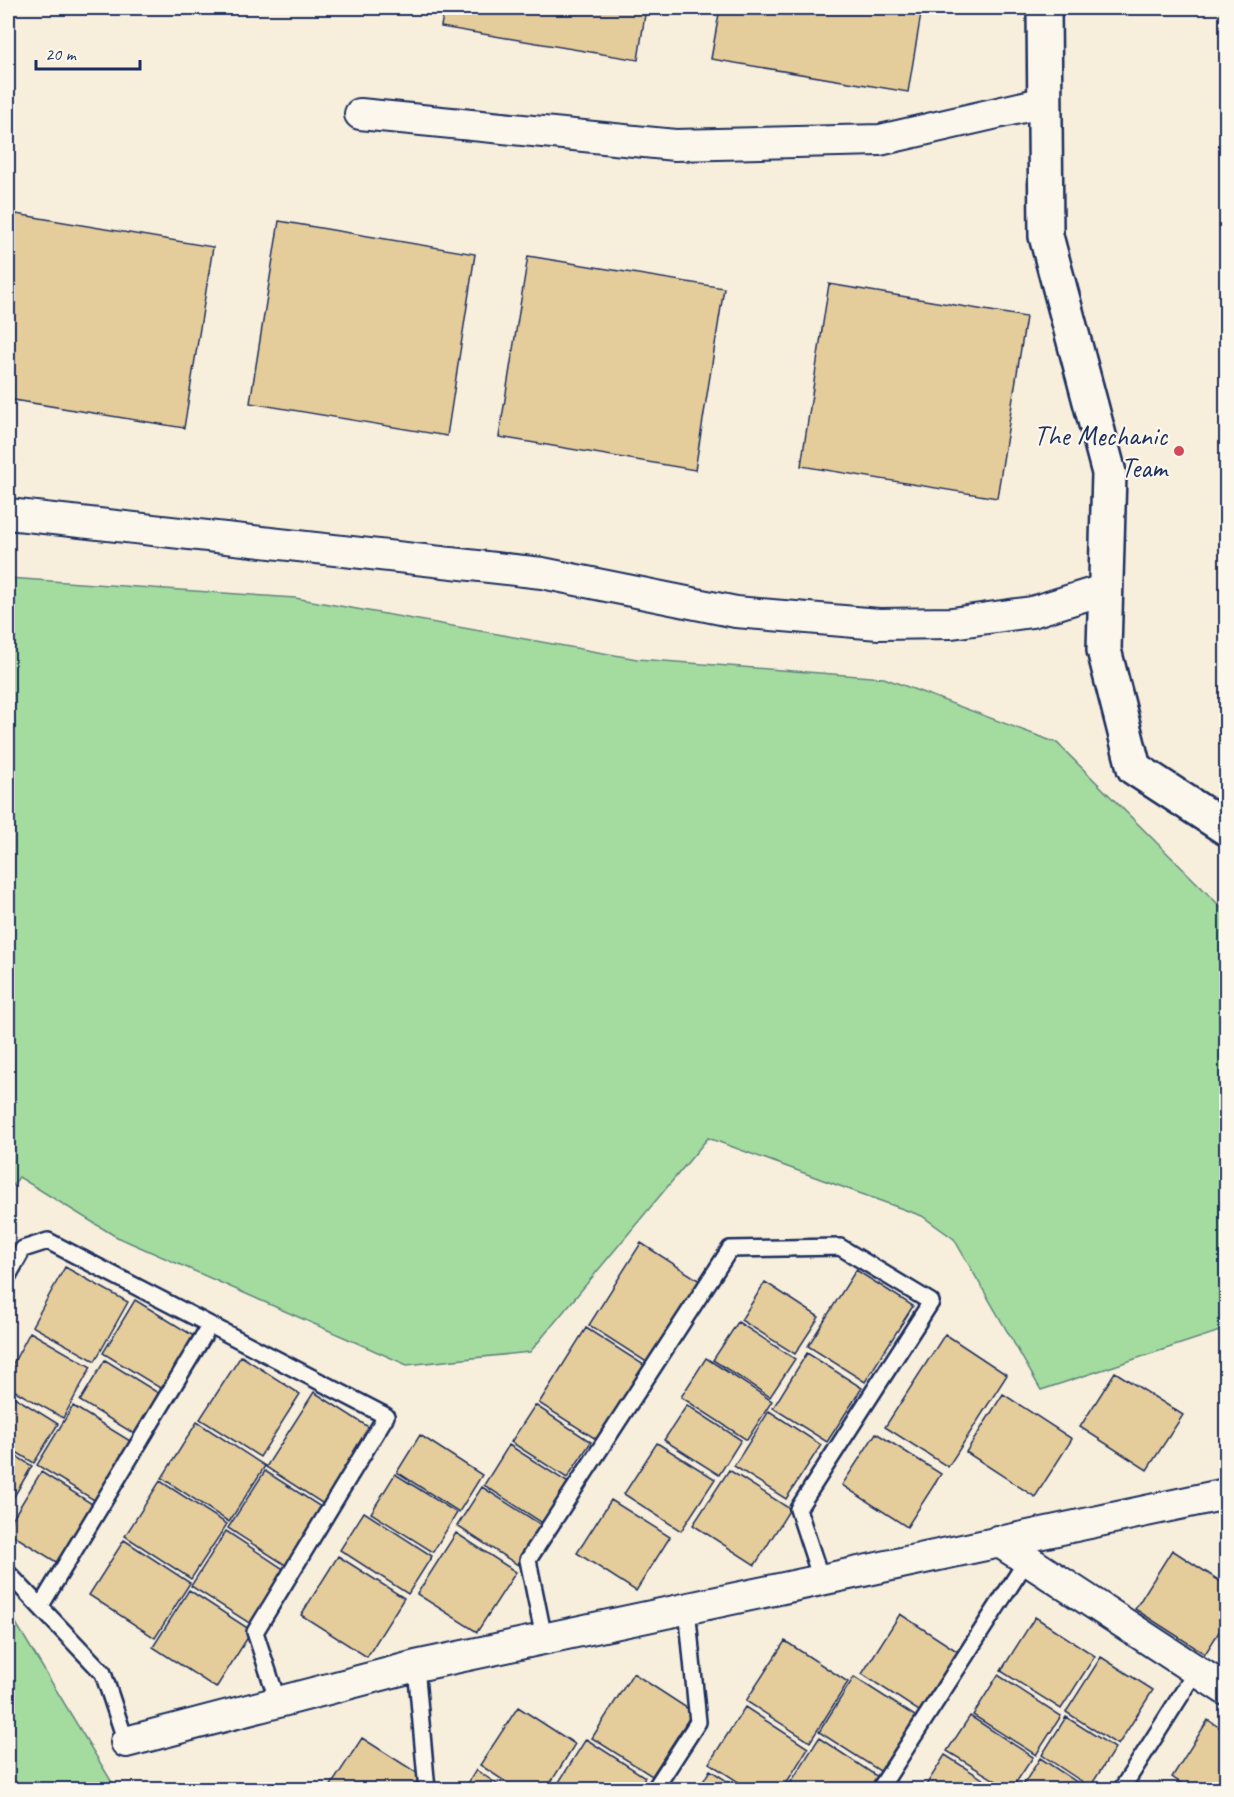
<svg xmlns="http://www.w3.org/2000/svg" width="1234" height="1797" font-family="Caveat,sans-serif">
<rect width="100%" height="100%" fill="#f7eedc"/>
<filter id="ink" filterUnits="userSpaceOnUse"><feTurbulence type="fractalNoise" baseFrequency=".0167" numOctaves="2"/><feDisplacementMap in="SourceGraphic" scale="12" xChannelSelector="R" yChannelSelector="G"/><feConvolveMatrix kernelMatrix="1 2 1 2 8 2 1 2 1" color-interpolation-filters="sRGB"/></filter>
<g filter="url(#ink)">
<path fill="#a4db9f" stroke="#60857e" stroke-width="1.5" d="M8 578 295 598 637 659 884 678 1057 743 1226 912V1329L1041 1390 954 1239 922 1216 708 1138 530 1352 407 1365 115 1236 19 1177 8 1192Z
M8 1611 11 1615 116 1789H8Z"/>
<path fill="#e5cc9b" stroke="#1b2f5e" stroke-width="1.5" d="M365 8H395L394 12Z
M444 8H646L638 60 441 27Z
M720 8H922L908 92 711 59Z
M16 214 213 247 184 428 8 399V268Z
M279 221 475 254 447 436 250 403Z
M528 256 724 288 695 470 499 437Z
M829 284 1026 317 997 498 801 466Z
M641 1243 700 1281 648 1363 589 1325Z
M65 1267 128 1302 95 1361 32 1326Z
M856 1270 913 1306 865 1382 808 1346Z
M765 1282 819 1317 795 1354 741 1320Z
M135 1300 197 1338 165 1391 103 1353Z
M738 1322 795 1359 770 1397 713 1360Z
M586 1328 647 1367 599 1441 539 1403Z
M30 1332 91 1367 63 1418 8 1387V1373Z
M945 1334 1007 1375 948 1467 885 1427Z
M807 1353 862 1388 827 1442 773 1408Z
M241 1356 300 1394 260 1457 200 1419Z
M706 1358 772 1401 747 1440 681 1397Z
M105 1360 163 1396 138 1436 80 1401Z
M1115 1372 1183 1415 1147 1470 1080 1427Z
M314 1392 373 1430 325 1505 266 1467Z
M8 1393 58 1424 34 1463 8 1447Z
M1003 1394 1072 1439 1035 1497 966 1452Z
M535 1405 591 1442 567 1478 511 1442Z
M687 1405 741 1440 719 1475 664 1440Z
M73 1406 135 1444 99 1503 37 1465Z
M769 1411 821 1445 786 1499 734 1466Z
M197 1422 265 1466 229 1522 162 1478Z
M876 1433 941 1474 907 1527 842 1485Z
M420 1435 482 1475 459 1512 397 1472Z
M657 1443 715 1479 681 1531 624 1494Z
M509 1445 570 1484 544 1524 484 1485Z
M8 1451 32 1466 9 1505 8 1504Z
M729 1470 790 1509 755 1565 693 1525Z
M265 1471 324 1509 287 1566 228 1528Z
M41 1472 97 1507 61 1565 8 1532V1526Z
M395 1474 457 1513 433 1552 371 1513Z
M160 1481 227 1524 191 1579 125 1536Z
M482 1487 543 1526 518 1565 457 1526Z
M611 1500 670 1537 636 1591 577 1553Z
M364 1512 432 1556 408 1594 340 1550Z
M226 1531 288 1572 254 1626 191 1586Z
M456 1533 516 1572 477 1632 417 1594Z
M124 1540 190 1583 155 1638 89 1595Z
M1172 1550 1226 1585V1621L1205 1654 1135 1609Z
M338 1556 404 1598 367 1657 301 1615Z
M189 1590 252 1631 216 1688 153 1647Z
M900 1614 960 1653 922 1713 862 1674Z
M1035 1617 1095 1656 1061 1709 1001 1671Z
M785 1641 848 1682 810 1742 746 1701Z
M1101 1657 1153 1690 1118 1745 1066 1712Z
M633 1673 693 1712 652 1776 592 1738Z
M998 1675 1061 1716 1036 1755 973 1715Z
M854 1677 918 1718 883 1773 819 1732Z
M518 1707 575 1744 546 1790H518L480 1765Z
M745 1707 808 1748 782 1790H751L709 1763Z
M970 1716 1033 1757 1011 1790 947 1751Z
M1066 1717 1115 1748 1090 1787 1042 1755Z
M1208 1720 1226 1732V1790H1191L1172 1777Z
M362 1738 425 1778 417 1790H328Z
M819 1738 878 1777 870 1790H786Z
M586 1739 645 1777 637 1790H554Z
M945 1755 1000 1790H923Z
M1040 1758 1089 1790H1020Z
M476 1770 506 1790H464Z
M710 1770 741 1790H698Z"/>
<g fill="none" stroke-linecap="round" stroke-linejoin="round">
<defs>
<path id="lane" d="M8 1276 23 1249 48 1241 386 1416 255 1632 278 1702
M8 1573 103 1673 126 1742
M40 1607 210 1325
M544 1638 528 1560 730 1249 840 1247 931 1302 798 1509 821 1579
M416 1666 427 1790
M654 1790 698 1722 687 1608
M879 1790 1027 1560
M1121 1790 1197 1670"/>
<path id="street" d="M360 114 675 145 880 140 1045 102
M8 514 542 573 736 612 879 624 952 623 1032 612 1106 589
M998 1541 1226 1690
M126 1742 416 1666 1226 1494"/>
<path id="secondary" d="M1044 8 1046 236 1109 473 1104 650 1134 768 1226 828"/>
</defs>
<use href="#lane" stroke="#1b2f5e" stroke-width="20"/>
<use href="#street" stroke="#1b2f5e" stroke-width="34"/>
<use href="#secondary" stroke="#1b2f5e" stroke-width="38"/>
<use href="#lane" stroke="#fbf7ec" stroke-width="15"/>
<use href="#street" stroke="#fbf7ec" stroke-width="30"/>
<use href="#secondary" stroke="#fbf7ec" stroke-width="33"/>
</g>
</g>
<circle fill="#d1495b" stroke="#fbf7ec" stroke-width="2" cx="1179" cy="451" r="6"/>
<g text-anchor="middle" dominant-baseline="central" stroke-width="4.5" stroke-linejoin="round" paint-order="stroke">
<g font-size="28" fill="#1b2f5e" stroke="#fbf7ec" text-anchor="end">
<text x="1167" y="435">The Mechanic<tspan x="1167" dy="32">Team</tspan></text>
</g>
</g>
<rect width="1234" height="1797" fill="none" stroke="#fbf7ec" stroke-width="30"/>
<rect x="15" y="15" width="1204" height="1767" fill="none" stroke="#1b2f5e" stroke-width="2" filter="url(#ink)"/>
<path d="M36 60v9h104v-9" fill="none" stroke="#1b2f5e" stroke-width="3"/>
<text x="45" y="60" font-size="18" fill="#1b2f5e" stroke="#fbf7ec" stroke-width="4.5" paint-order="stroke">20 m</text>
</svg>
